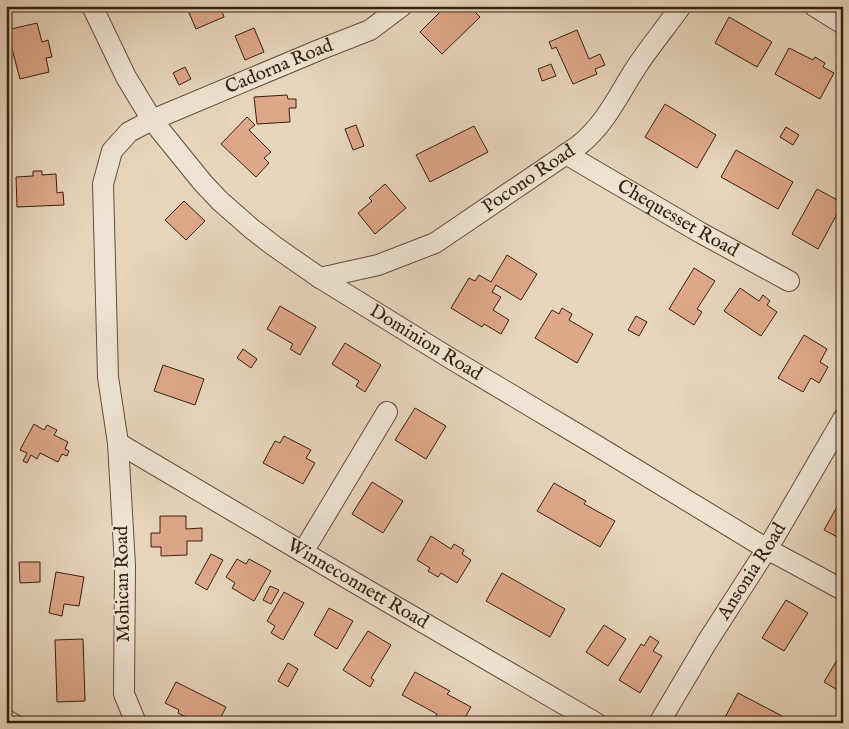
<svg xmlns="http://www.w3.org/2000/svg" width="849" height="729" font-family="'IM FELL English',serif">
<rect width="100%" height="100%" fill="#e7d5bc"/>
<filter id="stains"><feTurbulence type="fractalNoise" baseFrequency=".004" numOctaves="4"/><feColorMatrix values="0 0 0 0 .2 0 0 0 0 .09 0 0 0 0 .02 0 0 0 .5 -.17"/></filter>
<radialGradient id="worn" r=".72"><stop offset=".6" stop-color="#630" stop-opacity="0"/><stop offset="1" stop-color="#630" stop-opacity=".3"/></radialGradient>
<path fill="#dea789" stroke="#362110" d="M186 6H220L224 17 196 29Z
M446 6H469L480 17 442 54 420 32Z
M729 17 772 42 757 67 715 43Z
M37 23 42 42 48 40 52 57 46 58 49 72 20 79 7 30Z
M254 28 264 52 245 60 235 36Z
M577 30 589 59 600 54 605 65 595 69 597 74 573 84 556 47 552 49 549 42Z
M789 48 813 60 815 57 825 63 823 67 834 73 820 99 775 74Z
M551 64 556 76 542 81 538 69Z
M185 67 191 79 179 85 173 73Z
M287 95 288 99H296V108H289L290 122 257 124 254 97Z
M665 104 716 135 697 168 645 137Z
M247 117 255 125 249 130 271 152 264 158 269 163 256 177 221 144Z
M356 125 364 146 353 150 345 129Z
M474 126 488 152 430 182 416 155Z
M786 127 799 135 793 145 780 137Z
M736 150 793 182 778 209 721 177Z
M33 171H42V175L56 174 57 193 63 192 64 205 17 207 16 177 33 176Z
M385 184 406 208 375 234 358 213 372 201 369 198Z
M817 189 843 203 818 249 792 234Z
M184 201 205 221 186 240 165 220Z
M507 255 537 274 521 300 496 285 492 292 501 297 493 310 509 320 501 334 484 324 482 327 451 308 469 278 475 281 479 275 491 282Z
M694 268 715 281 697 309 702 312 694 325 669 309Z
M740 288 759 301 763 295 770 301 767 305 777 312 761 336 724 311Z
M280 306 316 327 300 355 290 349 293 344 267 329Z
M562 308 572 314 569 320 593 334 577 363 535 338 552 310 559 314Z
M636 316 647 322 639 336 628 330Z
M804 335 827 349 820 362 828 367 819 383 811 378 803 392 778 378Z
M345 343 381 365 365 392 356 386 359 381 332 364Z
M243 349 257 359 251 368 237 358Z
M163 365 204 379 195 405 154 391Z
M415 408 446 426 426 459 395 440Z
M34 424 44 430 47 425 57 430 54 435 68 442 65 449 69 451 67 456 62 454 58 462 40 453 37 459 31 455 27 463 23 461 27 453 20 450Z
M284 436 311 450 306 458 315 463 303 484 263 463 275 441 280 443Z
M372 482 403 501 383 533 352 514Z
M554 483 586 501 584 504 615 521 600 547 537 511Z
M843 496V540L824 530Z
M160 516H186V529L202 528V541H187V555L161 556V547H151V533H160Z
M431 536 451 549 454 544 464 550 462 554 471 560 457 583 441 573 438 577 428 571 430 568 417 560Z
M211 554 223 560 207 590 195 583Z
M237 559 246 564 249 559 271 571 254 601 232 588 235 583 226 577Z
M19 562H40V582L20 583Z
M56 572 84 577 79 606 64 604 62 616 49 613Z
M502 573 565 609 550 637 486 601Z
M270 586 279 590 271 604 263 600Z
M284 592 304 603 283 640 271 633 275 626 267 621Z
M786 600 808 613 784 651 762 638Z
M329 608 353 621 337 649 314 635Z
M604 625 626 639 608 666 586 652Z
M368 631 391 645 371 678 374 680 370 687 343 670Z
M650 636 659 642 653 651 662 656 640 693 619 680 641 644 644 646Z
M83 639 85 701 57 702 55 640Z
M843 650V693L824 682Z
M288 663 298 669 288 687 278 681Z
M415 672 450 691 447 694 471 707 462 723H444L435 718 437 714 402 695Z
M176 682 226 707 218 723H190L191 720 178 713 179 710 165 703Z
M738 693 782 716 779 723H722Z"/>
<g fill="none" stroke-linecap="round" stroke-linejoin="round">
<defs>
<path id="lane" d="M6 714 21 723"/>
<g id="street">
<path id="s1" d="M92 6 126 77 152 120 203 183 220 201 252 229 274 246 320 278 453 360 589 441 767 549 843 590"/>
<path d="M814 6 843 24"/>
<path id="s2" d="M566 154 701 233 789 281"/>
<path id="s3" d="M320 278 378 265 435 243 578 146C606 124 618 95 637 66 651 45 667 26 681 6"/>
<path id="s4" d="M118 443 357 584 596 723"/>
<path d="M303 552 387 412"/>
<path id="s5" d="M136 723 124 694 125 566 118 443 108 377 103 184 112 151 129 132 152 120 319 50 370 30 402 6"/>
<path id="s6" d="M659 723 707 642 772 541 843 419"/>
</g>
</defs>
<use href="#lane" stroke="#624e3b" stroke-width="12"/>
<use href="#street" stroke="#624e3b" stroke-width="22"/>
<use href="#lane" stroke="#efe4d3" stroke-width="10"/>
<use href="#street" stroke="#efe4d3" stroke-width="20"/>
</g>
<g text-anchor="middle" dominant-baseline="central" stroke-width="4" stroke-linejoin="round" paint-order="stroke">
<g font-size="19" fill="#362110" stroke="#efe4d3">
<text stroke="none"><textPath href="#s5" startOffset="766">Cadorna Road</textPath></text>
<text stroke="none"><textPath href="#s3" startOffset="234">Pocono Road</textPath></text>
<text stroke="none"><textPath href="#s2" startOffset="129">Chequesset Road</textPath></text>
<text stroke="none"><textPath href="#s1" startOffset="485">Dominion Road</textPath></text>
<text stroke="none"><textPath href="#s6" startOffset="178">Ansonia Road</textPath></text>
<text stroke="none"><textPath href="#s4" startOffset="278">Winneconnett Road</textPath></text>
<text transform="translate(123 584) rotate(-91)">Mohican Road</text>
</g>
</g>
<rect width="849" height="729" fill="none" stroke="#e7d5bc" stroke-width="25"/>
<rect x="8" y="8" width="834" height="714" fill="none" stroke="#362110" stroke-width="2.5"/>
<rect x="12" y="12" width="824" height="704" fill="none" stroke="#362110"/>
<rect width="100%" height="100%" filter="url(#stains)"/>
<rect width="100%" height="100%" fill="url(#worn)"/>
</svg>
